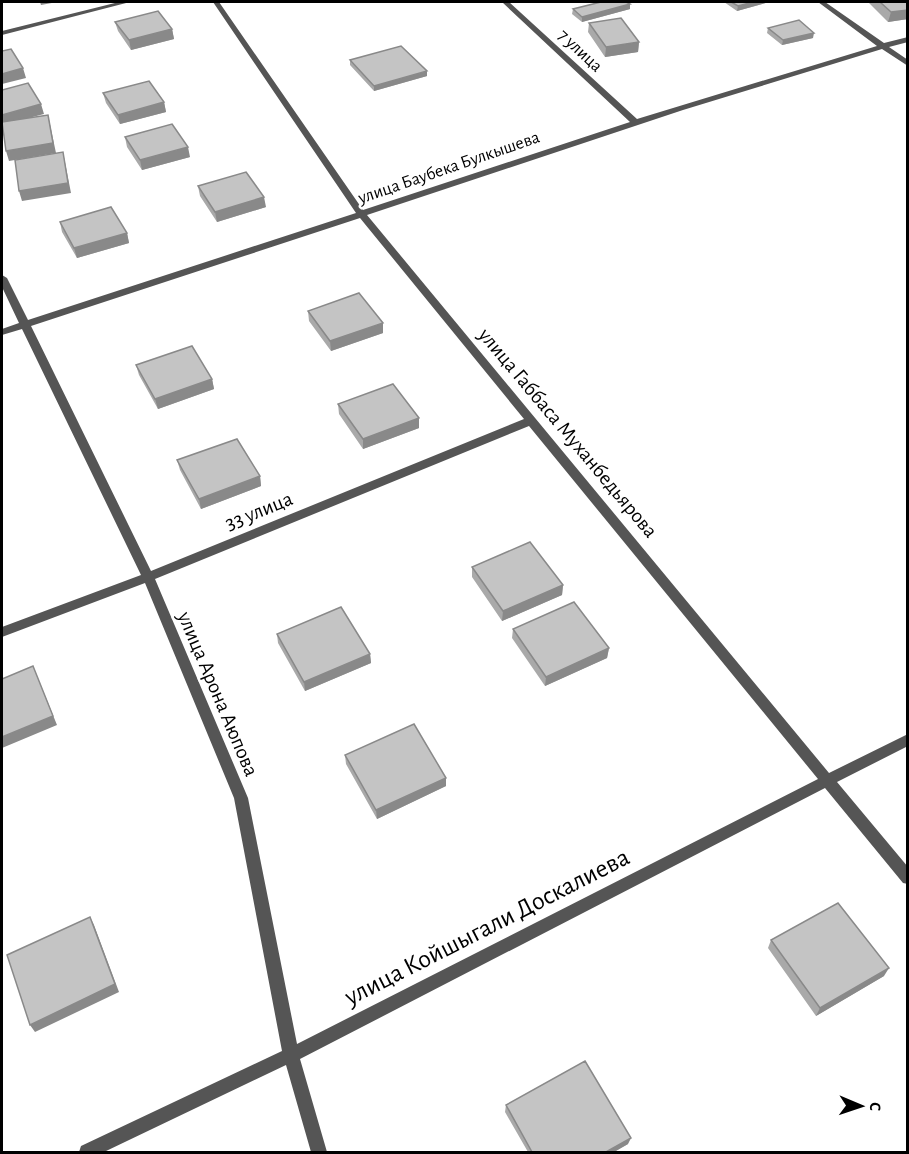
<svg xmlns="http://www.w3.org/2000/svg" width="909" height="1154" font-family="'Alegreya Sans',sans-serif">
<rect width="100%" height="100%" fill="#fff"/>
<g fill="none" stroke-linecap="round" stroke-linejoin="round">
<path fill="#555" fill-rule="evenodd" d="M119 2H130L2 35V31Z
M213 2H219L363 210 630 122 502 2H509L637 119 877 46 818 2H825L884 43 908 37V42L889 47 908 60V66L882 49 683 110 367 215 829 773 908 734V746L837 782 908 867V884L903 883 825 788 300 1059 327 1152H311L286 1065 104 1152H79L81 1146 282 1051 234 798 145 583 2 637V627L141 575 22 329 2 335V329L19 323 2 287V275L7 278 28 320 356 213ZM360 218 524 419 151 571 31 326ZM529 426 818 779 297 1044 248 798 155 579Z"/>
</g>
<path fill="#a9a9a9" d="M724 2H769L737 11Z
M868 2H908V19L888 22Z
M630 4V9L582 22 572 14 573 9Z
M115 22 172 29 174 39 131 50 118 31Z
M589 23 639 42 638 52 605 57 588 32Z
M768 28 813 38 782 45 767 33Z
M350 60 427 76 374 91 350 65Z
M103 93 164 102 166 112 120 124 106 103Z
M125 137 190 157 142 170 127 147Z
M198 186 266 207 217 222 200 196Z
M60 222 127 233 129 243 77 258 62 232Z
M308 311 383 323V333L331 351 309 321Z
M136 365 212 379 214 389 158 409 139 375Z
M338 404 419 418V428L363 449 339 414Z
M177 460 260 476 261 486 201 509 180 470Z
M472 567 563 585 562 595 502 621 472 577Z
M513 629 609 648 607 658 545 686 512 638Z
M277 634 370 654 371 663 305 691 278 643Z
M345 755 446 778V786L377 819 346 764Z
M771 940 884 976 816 1016 768 948Z
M506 1105 628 1144 614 1152H528L505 1112Z"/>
<path fill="#898989" d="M40 2H57L41 5Z
M753 2H769L737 11 738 6Z
M630 4V9L582 22V17Z
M908 10V19L888 22 891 12Z
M172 29 174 39 131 50 129 40Z
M814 33 813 38 782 45 783 40Z
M639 42 638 52 605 57 606 47Z
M23 68 26 78 2 84V74Z
M427 71V76L374 91V86Z
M164 102 166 112 120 124 118 115Z
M41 104 44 114 2 125V115Z
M48 115 56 153 9 161 6 151Z
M188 147 190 157 142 170 140 160Z
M63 152 71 193 22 201 19 191Z
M264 197 266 207 217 222 215 212Z
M127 233 129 243 77 258 74 248Z
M383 323V333L331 351 330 341Z
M212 379 214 389 158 409 155 399Z
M419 418V428L363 449V439Z
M260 476 261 486 201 509 199 499Z
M563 585 562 595 502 621 503 611Z
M609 648 607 658 545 686 546 677Z
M370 654 371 663 305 691 304 682Z
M33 666 57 725 2 748V737Z
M446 778V786L377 819 376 810Z
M90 917 94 925 119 992 35 1032 30 1025Z
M889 968 884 976 816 1016 820 1008Z
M631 1138 628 1144 614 1152H606Z"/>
<path fill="#c4c4c4" stroke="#898989" stroke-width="1.5" d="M601 2H626L630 4 582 17 573 9Z
M731 2H753L738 6Z
M880 2H908V10L891 12Z
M158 11 172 29 129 40 115 22Z
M621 18 639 42 606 47 589 23Z
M799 20 814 33 783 40 768 28Z
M401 46 427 71 374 86 350 60Z
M11 49 23 68 2 74V51Z
M149 81 164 102 118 115 103 93Z
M28 83 41 104 2 115V90Z
M48 115 53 143 6 151 2 122Z
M172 124 188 147 140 160 125 137Z
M63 152 68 183 19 191 15 160Z
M246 172 264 197 215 212 198 186Z
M111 207 127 233 74 248 60 222Z
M359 293 383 323 330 341 308 311Z
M192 346 212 379 155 399 136 365Z
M393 384 419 418 363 439 338 404Z
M237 439 260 476 199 499 177 460Z
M530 542 563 585 503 611 472 567Z
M574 602 609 648 546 677 513 629Z
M341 607 370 654 304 682 277 634Z
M33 666 53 716 2 737V679Z
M414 724 446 778 376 810 345 755Z
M838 903 889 968 820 1008 771 940Z
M90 917 115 984 30 1025 7 955Z
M585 1061 631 1138 606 1152H532L506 1105Z"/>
<g text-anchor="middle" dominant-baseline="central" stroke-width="5" stroke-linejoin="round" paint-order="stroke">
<g font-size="18" fill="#000" stroke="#fff">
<text transform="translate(580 51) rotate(43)">7 улица</text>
<text transform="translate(449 168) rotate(-19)">улица Баубека Булкышева</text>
</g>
<g font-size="21" fill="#000" stroke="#fff">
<text transform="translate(568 433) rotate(50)">улица Габбаса Муханбедьярова</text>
<text transform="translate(259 511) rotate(-22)">33 улица</text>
<text transform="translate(218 694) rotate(67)">улица Арона Аюпова</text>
</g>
<g font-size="26" fill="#000" stroke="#fff">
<text transform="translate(487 927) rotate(-27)">улица Койшыгали Доскалиева</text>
</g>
</g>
<rect width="909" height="1154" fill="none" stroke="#000000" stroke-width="6"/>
<g transform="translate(861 1106) rotate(92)" stroke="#ffffff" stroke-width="4.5" paint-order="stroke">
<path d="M0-4.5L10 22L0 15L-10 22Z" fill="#000000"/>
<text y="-9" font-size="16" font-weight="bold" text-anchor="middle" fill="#000000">С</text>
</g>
</svg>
